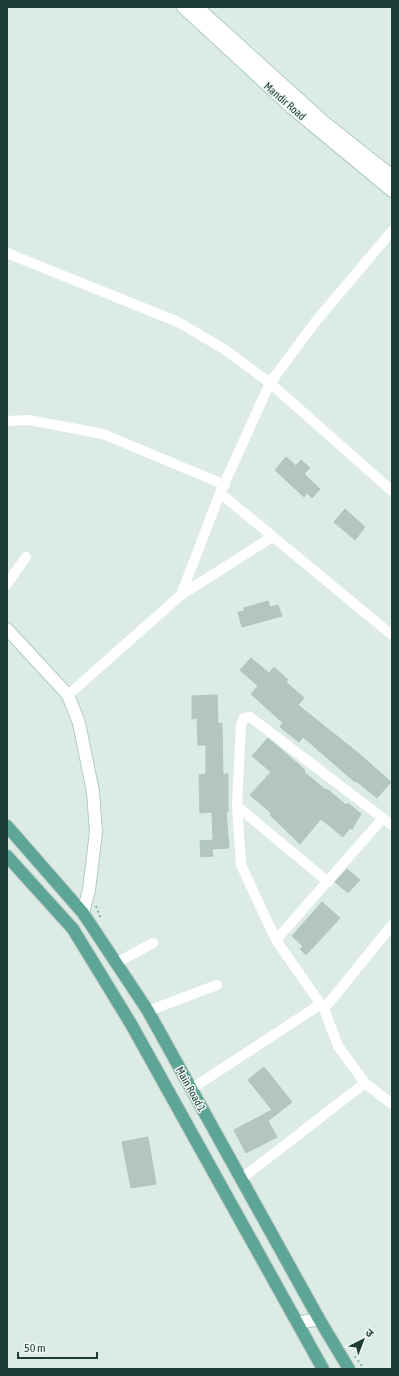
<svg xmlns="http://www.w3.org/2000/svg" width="399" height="1376" font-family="'Asap Condensed','Noto Sans Devanagari',sans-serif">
<rect width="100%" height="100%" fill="#ddebe5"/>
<path fill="#b2c6bf" stroke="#afc5bd" d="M286 457 296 466 301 460 310 468 304 474 320 489 312 498 307 493 304 497 275 470Z
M345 509 365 527 355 540 334 522Z
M268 601 270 607 278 605 282 616 242 627 238 612 244 611V608Z
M251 658 269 673 274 667 288 680 286 682 304 698 298 705 357 752 391 782 377 798 356 781 355 782 303 737 299 742 280 727 283 723 251 694 258 686 240 670Z
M217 695 218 724 222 723 223 774H228V812H226L229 848 212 849 213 856 201 857 200 841 213 840 212 812 200 813 199 775 206 774V745H198L197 718 192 719V696Z
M268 738 305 770 304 772 326 790 327 789 346 805 348 803 361 814 352 829 350 828 343 837 321 819 300 844 270 815 271 813 250 795 271 772 252 756Z
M347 869 360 880 348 893 335 882Z
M322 902 340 918 306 955 300 949 303 946 292 936Z
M264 1067 292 1102 268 1121 277 1137 246 1153 234 1130 272 1110 248 1080Z
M148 1137 156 1184 131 1188 122 1142Z"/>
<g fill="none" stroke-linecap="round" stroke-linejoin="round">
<defs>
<path id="secondary" d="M183 7 292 108 392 191
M197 7 324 122 392 176
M7 629 68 695 79 723 93 792 96 832 89 890 83 913
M297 1323 319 1319"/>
<path id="primary" d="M7 826 83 913 148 1011 319 1319 349 1369
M7 856 73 929 131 1024 323 1369"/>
</defs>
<use href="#secondary" stroke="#afccc3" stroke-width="14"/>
<use href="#primary" stroke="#c0c8c6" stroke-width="14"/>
<path stroke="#7ab2a3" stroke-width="2" stroke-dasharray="2 3" stroke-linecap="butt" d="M96 906 101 919
M355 1356 364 1369"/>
<path stroke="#fff" stroke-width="10" d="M7 253 178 322 224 349 270 383 392 491
M7 421 29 420 103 434 225 485
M220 493 392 635
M7 584 26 557
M181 595 220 493 270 383 316 321 392 231
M68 695 181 595 272 537
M237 806 328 882
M392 825 250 717 244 718 241 724 237 806 241 865 276 940 324 1009 338 1046 365 1083 392 1104
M276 940 383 818
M116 963 153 943
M324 1009 392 925
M148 1011 217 985
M191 1089 321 1004
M241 1179 365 1083"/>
<use href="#secondary" stroke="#fff" stroke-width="12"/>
<use href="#primary" stroke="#5da596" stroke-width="12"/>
</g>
<g text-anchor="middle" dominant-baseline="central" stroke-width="3" stroke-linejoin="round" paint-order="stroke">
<g font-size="11" fill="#1d3c35" stroke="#eef7f3">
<text transform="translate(285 101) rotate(41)">Mandir Road</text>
<text transform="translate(191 1089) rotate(61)">Main Road 1</text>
</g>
</g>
<rect width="399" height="1376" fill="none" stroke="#1d3c35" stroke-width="16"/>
<g transform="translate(363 1340) rotate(42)" stroke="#eef7f3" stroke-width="3" paint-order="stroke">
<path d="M0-3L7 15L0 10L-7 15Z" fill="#1d3c35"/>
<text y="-6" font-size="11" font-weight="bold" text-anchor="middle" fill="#1d3c35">उ</text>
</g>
<path d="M18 1352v6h79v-6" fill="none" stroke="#1d3c35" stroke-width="2"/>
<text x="24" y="1352" font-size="12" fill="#1d3c35" stroke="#eef7f3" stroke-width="3" paint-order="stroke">50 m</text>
</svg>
